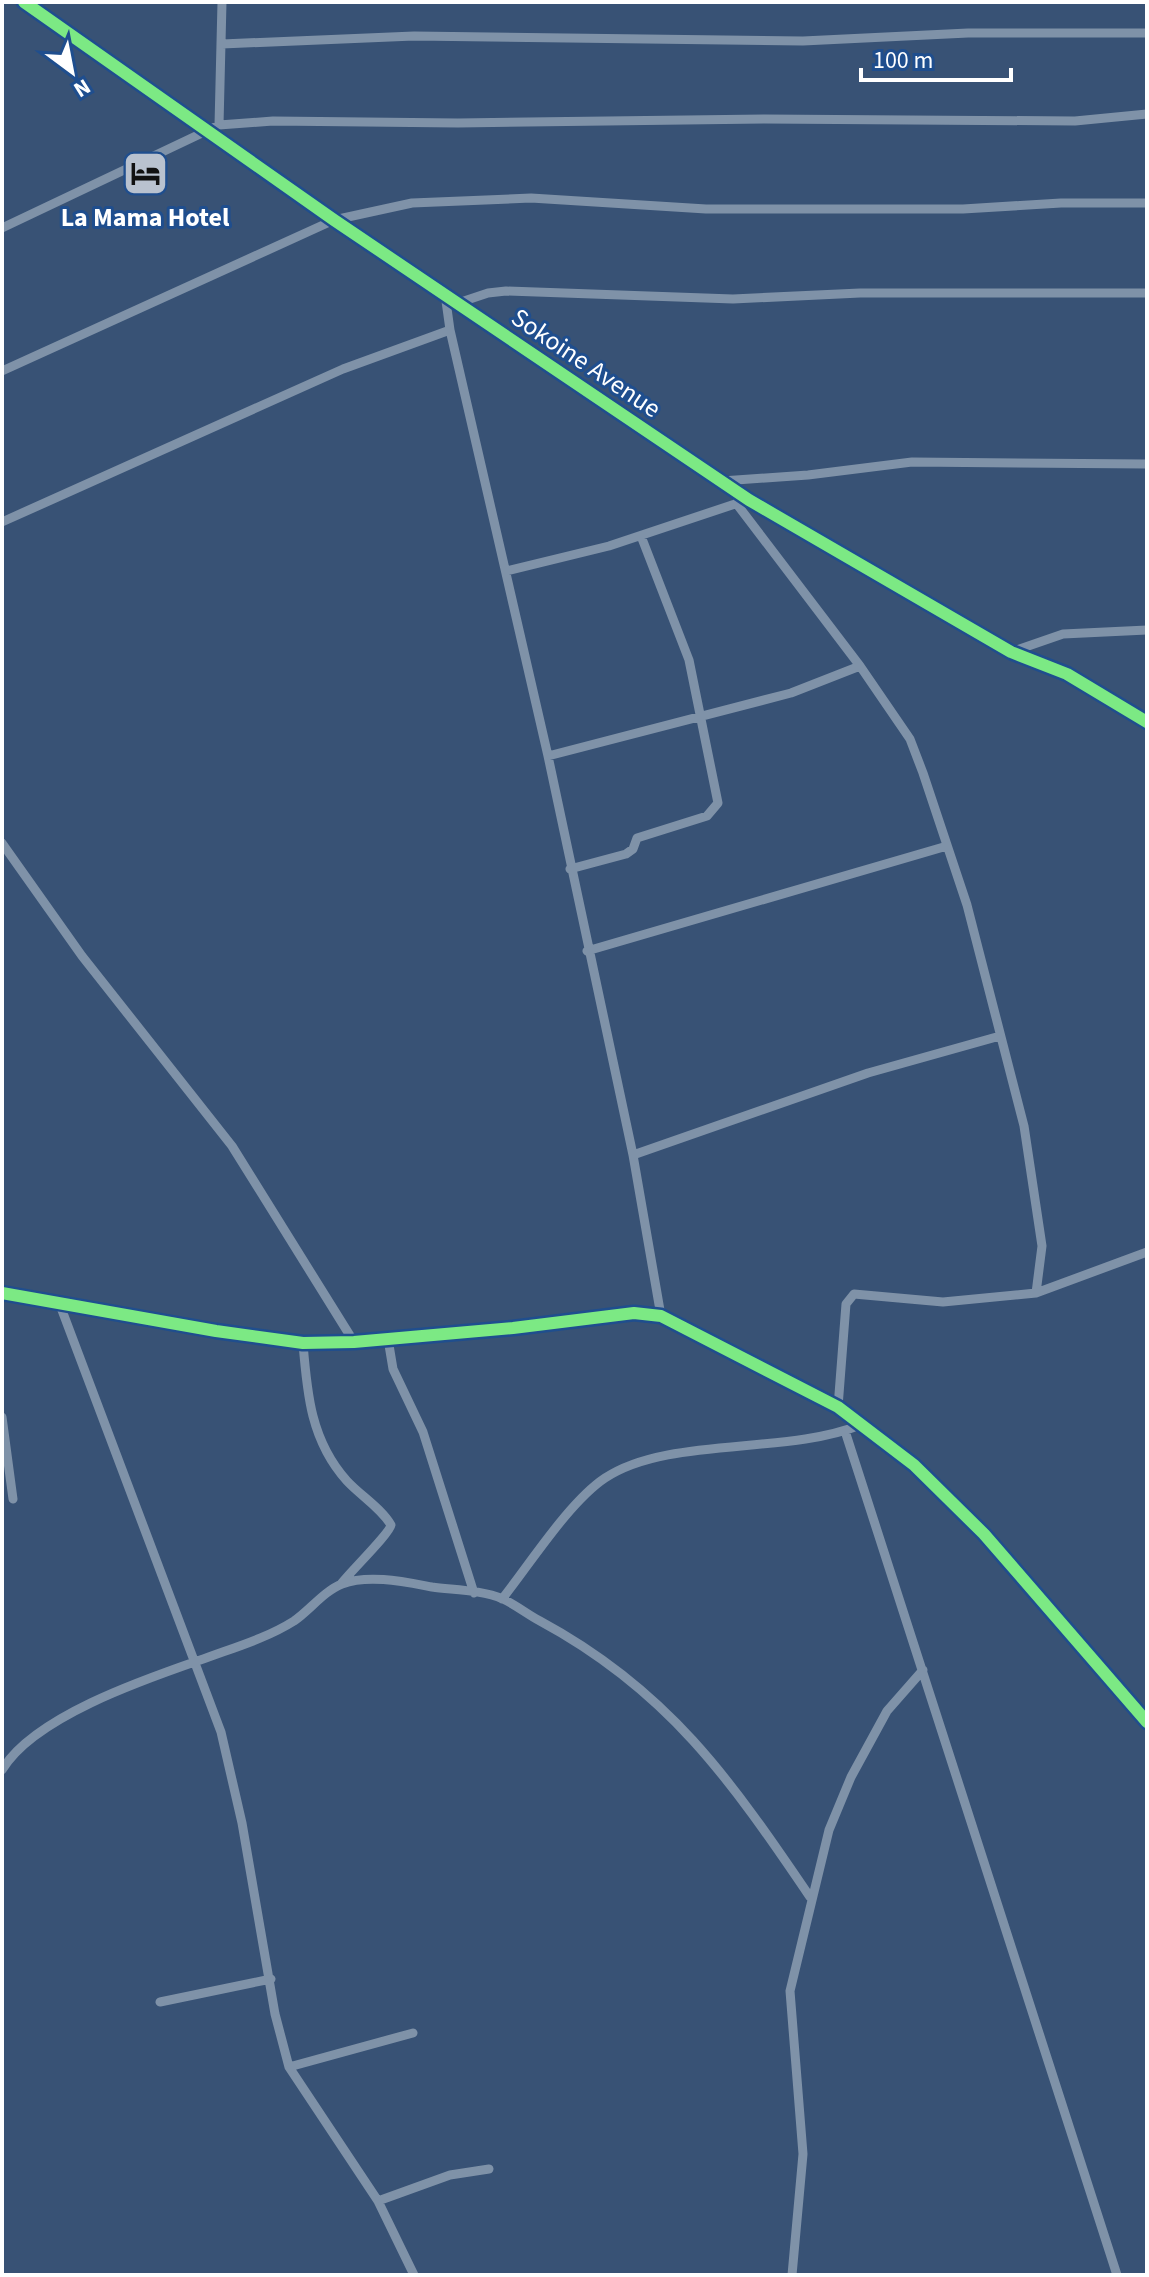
<svg xmlns="http://www.w3.org/2000/svg" width="1149" height="2277" font-family="'Source Sans 3',sans-serif">
<rect width="100%" height="100%" fill="#385275"/>
<g fill="none" stroke-linecap="round" stroke-linejoin="round">
<path stroke="#7f92a8" stroke-width="9" d="M222 44 414 36 803 41 968 33H1147
M219 125 222 2
M2 228 219 125 273 121 458 123 764 119 1075 121 1147 114
M445 294 450 330 548 756 633 1155 661 1316
M458 303 488 293 506 291 733 299 860 293H1147
M2 371 334 220 412 203 531 198 706 209H963L1061 203H1147
M722 481 808 475 912 462 1147 464
M736 503 860 666 910 739 923 773 967 905 1024 1126 1042 1246 1036 1293
M2 522 343 369 450 330
M506 571 609 546 738 503
M1011 652 1063 634 1147 630
M548 756 791 693 860 666
M2 843 82 956 232 1146 354 1342
M570 869 626 854 633 849 637 838 707 816 718 803 689 660 641 536
M587 951 947 846
M633 1155 868 1073 1000 1036
M2 1293 216 1331 303 1343 354 1342 513 1328 634 1313 661 1316 838 1407 914 1465 984 1534 1147 1722
M60 1305 221 1732 242 1823 275 2014 289 2067 378 2201 414 2275
M388 1339 393 1369 423 1432 474 1593
M303 1343C307 1394 311 1441 347 1481 361 1496 381 1508 391 1525 390 1533 350 1572 341 1584
M838 1407 846 1304 854 1294 943 1302 1036 1293 1147 1252
M2 1417 13 1499
M845 1431 1117 2275
M502 1599C530 1564 569 1502 605 1478 668 1436 787 1455 860 1425
M2 1770C34 1716 148 1678 206 1658 236 1647 267 1638 294 1621 310 1610 324 1591 342 1584 369 1574 405 1582 432 1587 454 1590 482 1590 503 1599 516 1605 527 1614 540 1621 668 1690 730 1779 810 1897
M160 2002 271 1979
M289 2067 413 2033
M378 2201 450 2175 489 2169
M792 2275 803 2154 790 1991 829 1830 851 1777 887 1711 923 1670"/>
<path stroke="#7b8ea5" stroke-width="14" d="M24 2 334 220 749 500 1011 652 1067 674 1147 722"/>
<defs>
<path id="cycleway" d="M24 2 334 220 749 500 1011 652 1067 674 1147 722
M2 1293 216 1331 303 1343 354 1342 513 1328 634 1313 661 1316 838 1407 914 1465 984 1534 1147 1722"/>
</defs>
<use href="#cycleway" stroke="#1f4e8e" stroke-width="17"/>
<use href="#cycleway" stroke="#7ce984" stroke-width="12"/>
</g>
<defs>
<symbol id="hotel-square" viewBox="-11 -11 22 22"><rect x="-9" y="-9" width="18" height="18" rx="4" fill="#b9c2cf" stroke="#1f4e8e"/><path d="M-6-4.5h1.5V1H6V5H4.5V3h-9V5H-6ZM-4 0a1.8 1.8 0 1 1 3.6 0ZM.5 0V-2.5h3Q6-2.5 6 0Z" fill="#111"/></symbol>
</defs>
<g fill-rule="evenodd">
<use href="#hotel-square" x="120" y="148" width="51" height="51"/>
</g>
<g text-anchor="middle" dominant-baseline="central" stroke-width="6" stroke-linejoin="round" paint-order="stroke">
<g font-size="26" font-weight="bold" fill="#fff" stroke="#1f4e8e">
<text x="145" y="217">La Mama Hotel</text>
</g>
<g font-size="26" fill="#fff" stroke="#1f4e8e">
<text transform="translate(586 363) rotate(34)">Sokoine Avenue</text>
</g>
</g>
<rect width="1149" height="2277" fill="none" stroke="#ffffff" stroke-width="8"/>
<g transform="translate(72 72) rotate(148)" stroke="#1f4e8e" stroke-width="6" paint-order="stroke">
<path d="M0-6L14 30L0 20L-14 30Z" fill="#ffffff"/>
<text y="-12" font-size="22" font-weight="bold" text-anchor="middle" fill="#ffffff">N</text>
</g>
<path d="M861 68v12h150v-12" fill="none" stroke="#ffffff" stroke-width="4"/>
<text x="873" y="68" font-size="24" fill="#ffffff" stroke="#1f4e8e" stroke-width="6" paint-order="stroke">100 m</text>
</svg>
